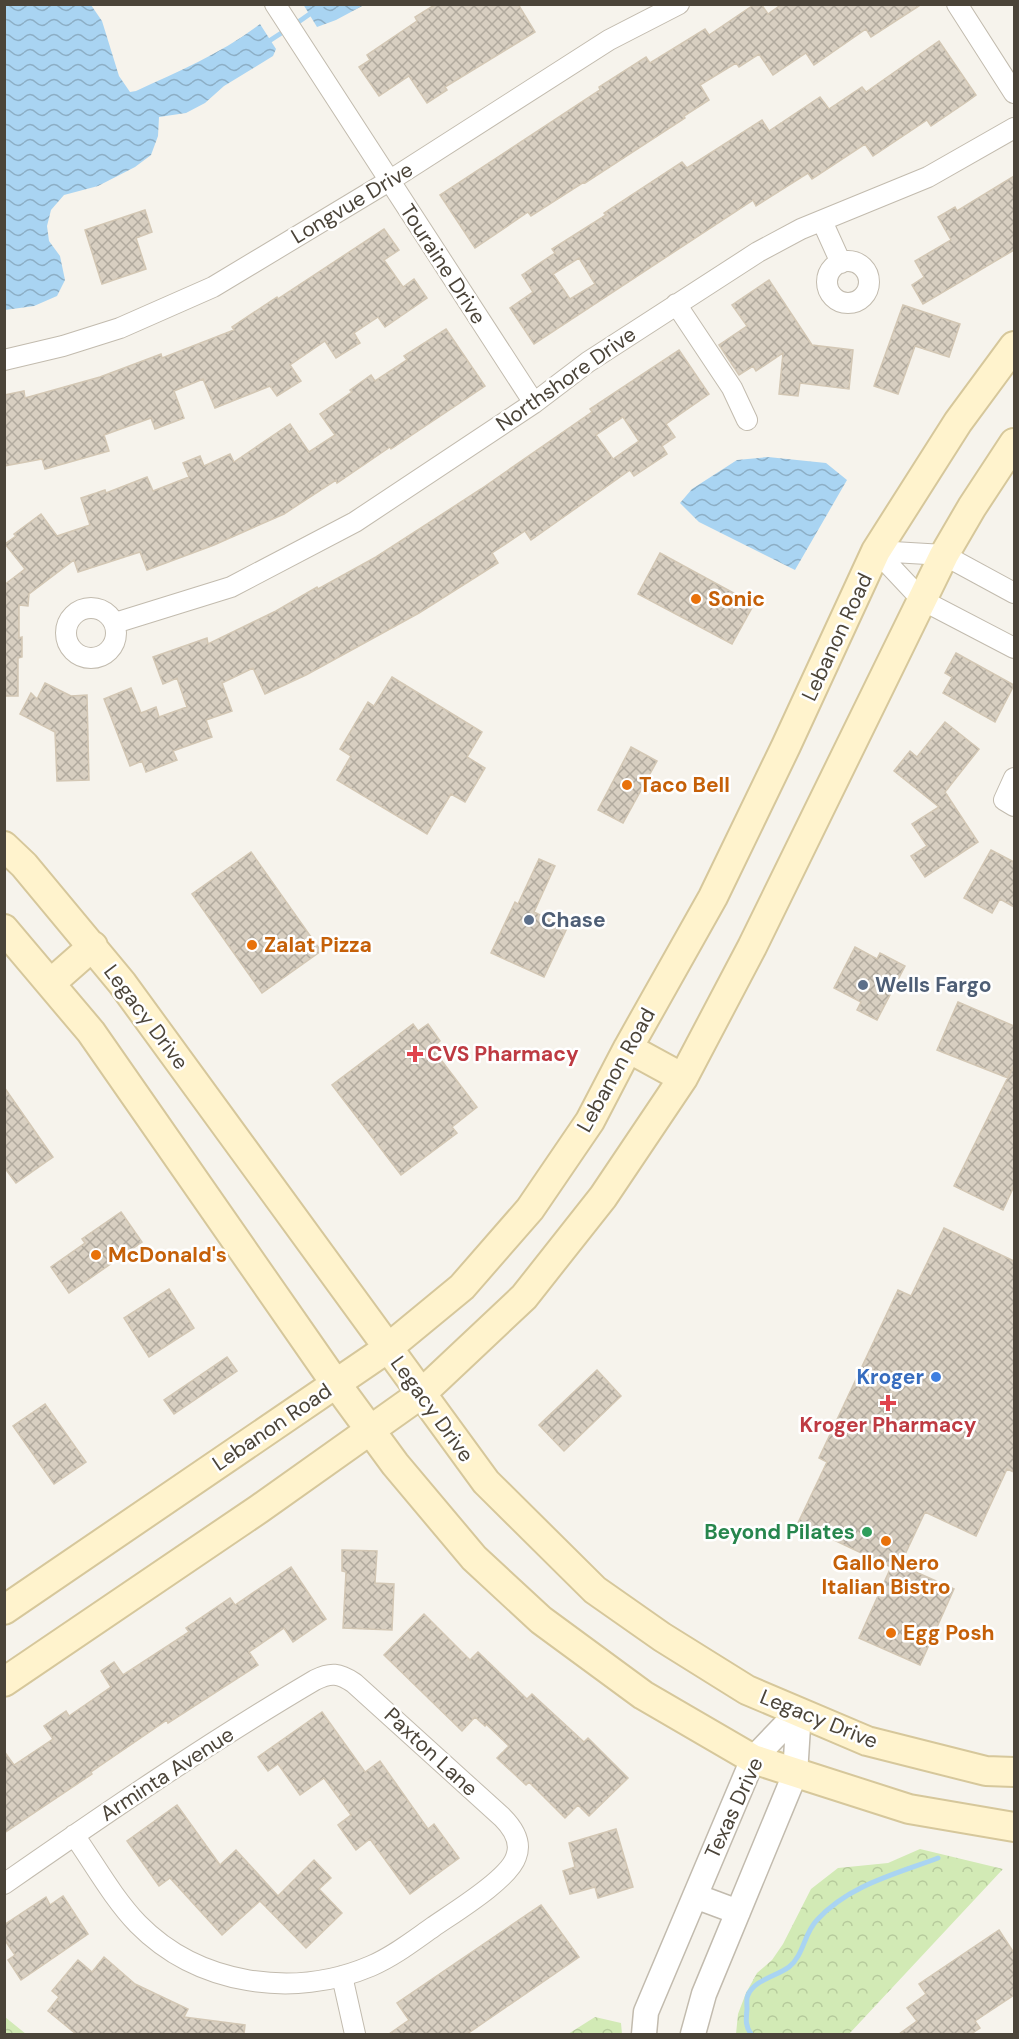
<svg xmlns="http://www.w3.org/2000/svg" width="1019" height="2039" font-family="'DM Sans',sans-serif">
<defs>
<pattern id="forest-crowns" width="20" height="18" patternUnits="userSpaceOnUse" patternTransform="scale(1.5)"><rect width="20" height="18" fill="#d2eab5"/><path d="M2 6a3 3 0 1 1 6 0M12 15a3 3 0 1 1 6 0" fill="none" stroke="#b6ca9c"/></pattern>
<pattern id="water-waves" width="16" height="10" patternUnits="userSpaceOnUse" patternTransform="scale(1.5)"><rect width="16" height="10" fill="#a9d4f2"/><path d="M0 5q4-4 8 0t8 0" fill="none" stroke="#8caec5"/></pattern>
<pattern id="building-cross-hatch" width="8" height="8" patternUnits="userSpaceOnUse" patternTransform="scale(1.5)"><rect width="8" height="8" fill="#d8cfc1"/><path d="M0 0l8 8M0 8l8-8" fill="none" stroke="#b1aa9e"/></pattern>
</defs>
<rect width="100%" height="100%" fill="#f6f3ec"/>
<path fill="url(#forest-crowns)" d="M920 1849 1003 1869 849 2034H736L738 2014 746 1993 757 1973 772 1960 783 1944 811 1889 838 1868 888 1863Z
M5 2017 26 2034H5Z
M595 2017 621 2023 622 2034H568Z"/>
<path fill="url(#water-waves)" d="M303 4H364V5L336 20 317 27Z
M4 5H91L102 21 119 76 130 92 136 91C179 71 223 53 260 24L276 49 273 56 224 86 205 103 186 113 159 117 158 136 151 155 135 167 98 186 64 195 51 210 47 226 49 241 60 256 65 280 57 296 34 306 5 310Z
M768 457 826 463 847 480 795 570 699 522 680 503 692 489 737 460Z"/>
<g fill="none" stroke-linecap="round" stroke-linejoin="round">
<path stroke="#a9d4f2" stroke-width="5" d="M294 25 324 4
M266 43 286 30
M751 2034C745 2025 746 2020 747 2009 747 2005 746 1998 748 1995 754 1980 777 1976 789 1967 804 1955 804 1933 817 1920 849 1885 896 1874 938 1858"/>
</g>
<path fill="url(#building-cross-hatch)" stroke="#d3c7b4" stroke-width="1.5" fill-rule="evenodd" d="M436 4H518L535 32 445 87 447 90 427 103 409 76 379 96 359 67 370 60 367 55 417 21 415 17Z
M755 4H761L768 14 782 4H922L871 37 866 29 814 65 806 53 773 75 759 54 739 67 736 63 700 85 709 100 684 116 685 118 585 183 584 182 531 216 528 212 475 248 440 195 600 90 599 87 646 57 650 63 705 29 709 35Z
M939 41 976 95 968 101 931 126 927 120 873 156 865 144 812 179 808 173 756 206 753 200 534 344 510 308 533 292 522 275 555 253 552 249 606 215 604 213 682 162 687 168 762 120 769 131 820 97 829 109 862 87 866 92ZM579 258 595 284 570 299 553 274Z
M1014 176V250L923 304 912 285 924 277 915 261 951 240 938 217 955 207 957 211Z
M145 210 152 232 136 238 146 269 102 284 85 230Z
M384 229 399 250 384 260 403 287 414 279 427 298 385 327 378 317 354 333 360 343 336 358 325 341 290 365 301 381 277 396 270 386 215 408 203 379 174 391 184 418 155 429 151 418 104 435 109 451 45 469 42 459 4 466V395L24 391 25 398 100 377 161 354 162 358 234 330 232 327 277 297 278 299Z
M769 280 812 345 853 350 849 389 800 383 798 396 779 394 783 353 756 371 753 366 739 375 719 345 747 326 732 305Z
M903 305 960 324 949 357 915 346 898 394 874 386Z
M446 329 485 386 391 449 390 447 337 483 336 480 284 514 214 545 147 570 140 552 78 572 74 560 29 594 28 606 19 605V638L22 637V657L18 658V696H4V585L25 569 5 544 16 536 14 534 41 514 57 536 90 525 81 498 105 490 106 493 147 477 153 491 189 477 183 463 200 456 204 466 230 454 234 462 290 424 309 452 335 435 320 414 352 392 350 390 371 375 375 381 407 360 404 356Z
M679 350 709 394 666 424 675 437 662 446 667 454 634 476 630 470 531 540 525 531 492 553 498 563 479 575 419 613 306 675 265 694 253 668 222 683 232 711 206 720 212 737 173 751 177 760 146 772 142 761 130 766 104 699 131 688 141 713 156 707 159 717 187 707 177 678 163 684 153 657 207 638 208 644 276 611 317 587 318 589 376 557 481 489 592 412 590 409ZM623 417 639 441 613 459 596 435Z
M660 553 754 604 732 644 638 594Z
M956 653 1014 685 995 722 943 693 952 677 945 673Z
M392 677 482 732 467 757 485 768 465 802 451 794 427 834 337 780 351 756 340 749 368 702 374 706Z
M45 683 71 696 87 695 89 780 57 781 55 732 20 714 31 693 37 699Z
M945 722 979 749 945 792 978 842 925 877 911 856 927 846 912 824 939 807 894 771 910 751 917 757Z
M631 747 657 761 623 823 598 810Z
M991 850 1014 862V907L1000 899 992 913 964 898Z
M251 852 321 951 262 993 192 894Z
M539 859 555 866 534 912 567 928 544 977 491 953 515 902 518 904Z
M855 947 877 959 880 953 905 966 877 1020 857 1010 861 1002 834 988Z
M958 1002 1014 1026V1065L1008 1078 937 1050Z
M413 1024 418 1031 428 1024 440 1041 432 1048 477 1107 452 1127 457 1133 401 1175 332 1085Z
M1014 1065V1186L1003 1210 954 1186Z
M4 1087 53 1157 16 1183 4 1167Z
M121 1212 142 1242 69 1293 51 1267 85 1243 82 1239Z
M944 1228 1014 1261V1472L1007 1469 976 1536 925 1512 900 1565 954 1589 920 1665 859 1638 891 1567 798 1523 827 1462 819 1458 898 1290 911 1296Z
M169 1289 194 1328 149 1357 124 1318Z
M227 1357 237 1371 174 1414 164 1400Z
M597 1370 621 1396 564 1451 539 1425Z
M45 1404 86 1462 54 1484 13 1426Z
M342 1550 377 1551 375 1583 394 1584 392 1630 343 1628 346 1572 342 1571Z
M291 1567 326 1619 293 1642 284 1628 249 1652 258 1665 168 1723 167 1720 91 1772 92 1774 4 1833V1751L14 1765 53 1739 44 1726 66 1711 69 1716 111 1687 101 1671 114 1662 123 1675 189 1632 186 1628 230 1598 235 1605Z
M424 1614 470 1660 478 1652 527 1699 532 1694 584 1742 588 1738 628 1778 589 1816 578 1805 565 1818 529 1782 526 1785 497 1758 509 1746 486 1724 485 1726 475 1717 462 1731 384 1655Z
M322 1712 365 1772 380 1761 428 1829 434 1824 459 1858 410 1894 370 1839 356 1850 338 1825 351 1815 324 1778 300 1795 278 1764 268 1771 258 1757Z
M177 1805 220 1865 236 1850 278 1896 314 1860 331 1878 319 1889 342 1913 306 1948 260 1901 222 1935 170 1878 159 1886 127 1841Z
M616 1829 633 1887 598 1898 595 1887 570 1894 563 1871 575 1867 569 1843Z
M63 1896 88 1934 21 1980 8 1960 15 1955 4 1939V1925L46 1897 50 1905Z
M541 1905 579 1957 467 2034H389L409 2020 397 2003Z
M999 1930 1014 1953V1995L975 2021 980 2028 971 2034H899L917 2021 907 2008 926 1994 919 1984Z
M104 1957 135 1984 188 2009 184 2017 245 2025 244 2034H76L48 2011 59 1997 52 1991 78 1960 92 1972Z"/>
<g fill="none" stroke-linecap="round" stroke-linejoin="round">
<defs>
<path id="minor" d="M275 4 534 403
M957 4 1014 93
M822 221 841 263
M827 282a21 21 0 1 1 42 0a21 21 0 1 1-42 0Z
M676 304 732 388 747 420
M4 360 63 346 120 328 213 287 389 181 609 40 679 4
M876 551 922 600 1014 648
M876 551 944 555 1014 593
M66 633a25 25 0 1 1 50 0a25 25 0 1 1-50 0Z
M115 623 231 587 355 522 534 403 588 362 758 252 801 229 928 177 1014 128
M1014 778 1004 800 1014 806
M4 1884C106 1813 208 1743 315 1680 331 1672 339 1673 354 1683L502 1817C513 1828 522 1842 516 1857 509 1879 453 1913 433 1927 413 1941 394 1956 371 1966 294 1999 198 1985 138 1924 113 1898 95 1865 74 1835
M342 1976 355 2034"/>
<path id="tertiary" d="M695 1896 738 1912
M644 2034 646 2012 753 1759 799 1711
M693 2034 704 1994 795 1774 799 1711"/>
<path id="secondary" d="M4 846 24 865 122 983 486 1482 595 1590 662 1637 747 1690 867 1741 986 1771 1014 1772
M4 929 91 1032 329 1374 395 1464 474 1558 541 1620 643 1695 753 1759 909 1809 1014 1827
M51 983 93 946
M628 1048 683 1078
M4 1610 388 1348 462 1287 530 1209 590 1121 628 1048 713 897 786 746 876 551 958 422 1014 346
M4 1682 259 1509 421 1394 524 1297 603 1197 683 1078 752 947 944 555 972 507 1014 443"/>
</defs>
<use href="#minor" stroke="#c2bbae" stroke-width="22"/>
<use href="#tertiary" stroke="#c2bbae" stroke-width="27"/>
<use href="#secondary" stroke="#d6c79b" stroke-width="32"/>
<use href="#minor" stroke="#fff" stroke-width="20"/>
<use href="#tertiary" stroke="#fff" stroke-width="24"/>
<use href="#secondary" stroke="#fff3cd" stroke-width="28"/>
</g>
<g fill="#e8710a" stroke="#fff" stroke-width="2">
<circle cx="696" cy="599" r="6"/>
<circle cx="627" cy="785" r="6"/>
<circle cx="252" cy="945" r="6"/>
<circle cx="96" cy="1255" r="6"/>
<circle cx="886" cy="1541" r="6"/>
<circle cx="891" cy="1633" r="6"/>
</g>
<g fill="#5c6f8a" stroke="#fff" stroke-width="2">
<circle cx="529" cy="920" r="6"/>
<circle cx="863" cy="985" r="6"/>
</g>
<g fill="#e0444e" stroke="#fff" stroke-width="2">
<path d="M412 1045h6v6h6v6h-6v6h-6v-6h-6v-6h6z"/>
<path d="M885 1394h6v6h6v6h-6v6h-6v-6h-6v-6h6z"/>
</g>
<circle fill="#3f7fe0" stroke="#fff" stroke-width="2" cx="936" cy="1377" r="6"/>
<circle fill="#2e9e5b" stroke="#fff" stroke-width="2" cx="867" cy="1532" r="6"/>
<g text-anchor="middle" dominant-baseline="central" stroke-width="5" stroke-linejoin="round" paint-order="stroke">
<g font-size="21" fill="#4b4439" stroke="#fff">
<text transform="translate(352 203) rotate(-31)">Longvue Drive</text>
<text transform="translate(443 264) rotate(57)">Touraine Drive</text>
<text transform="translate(566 379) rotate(-35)">Northshore Drive</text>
<text transform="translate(837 637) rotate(-65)">Lebanon Road</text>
<text transform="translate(146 1017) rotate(53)">Legacy Drive</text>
<text transform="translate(616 1070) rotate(-61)">Lebanon Road</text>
<text transform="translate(432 1409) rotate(54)">Legacy Drive</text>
<text transform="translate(272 1427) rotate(-34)">Lebanon Road</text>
<text transform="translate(819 1719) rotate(22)">Legacy Drive</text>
<text transform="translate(431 1752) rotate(43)">Paxton Lane</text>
<text transform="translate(167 1774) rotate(-33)">Arminta Avenue</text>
<text transform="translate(734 1808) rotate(-65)">Texas Drive</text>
</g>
<g font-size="21" font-weight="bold" fill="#c56008" stroke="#fff" text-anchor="start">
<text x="708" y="599">Sonic</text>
<text x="639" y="785">Taco Bell</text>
<text x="264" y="945">Zalat Pizza</text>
<text x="108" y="1255">McDonald's</text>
<text x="886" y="1563" text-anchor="middle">Gallo Nero<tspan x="886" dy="24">Italian Bistro</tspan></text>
<text x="903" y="1633">Egg Posh</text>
</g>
<g font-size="21" font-weight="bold" fill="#4e5e75" stroke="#fff" text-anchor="start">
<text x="541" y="920">Chase</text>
<text x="875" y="985">Wells Fargo</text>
</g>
<g font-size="21" font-weight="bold" fill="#be3a42" stroke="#fff" text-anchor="start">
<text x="427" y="1054">CVS Pharmacy</text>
<text x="888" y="1425" text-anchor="middle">Kroger Pharmacy</text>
</g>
<g font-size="21" font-weight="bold" fill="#366cbe" stroke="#fff" text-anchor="end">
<text x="924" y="1377">Kroger</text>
</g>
<g font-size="21" font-weight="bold" fill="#27864d" stroke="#fff" text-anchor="end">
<text x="855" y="1532">Beyond Pilates</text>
</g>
</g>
<rect width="1019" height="2039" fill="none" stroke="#4b4439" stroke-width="12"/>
</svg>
